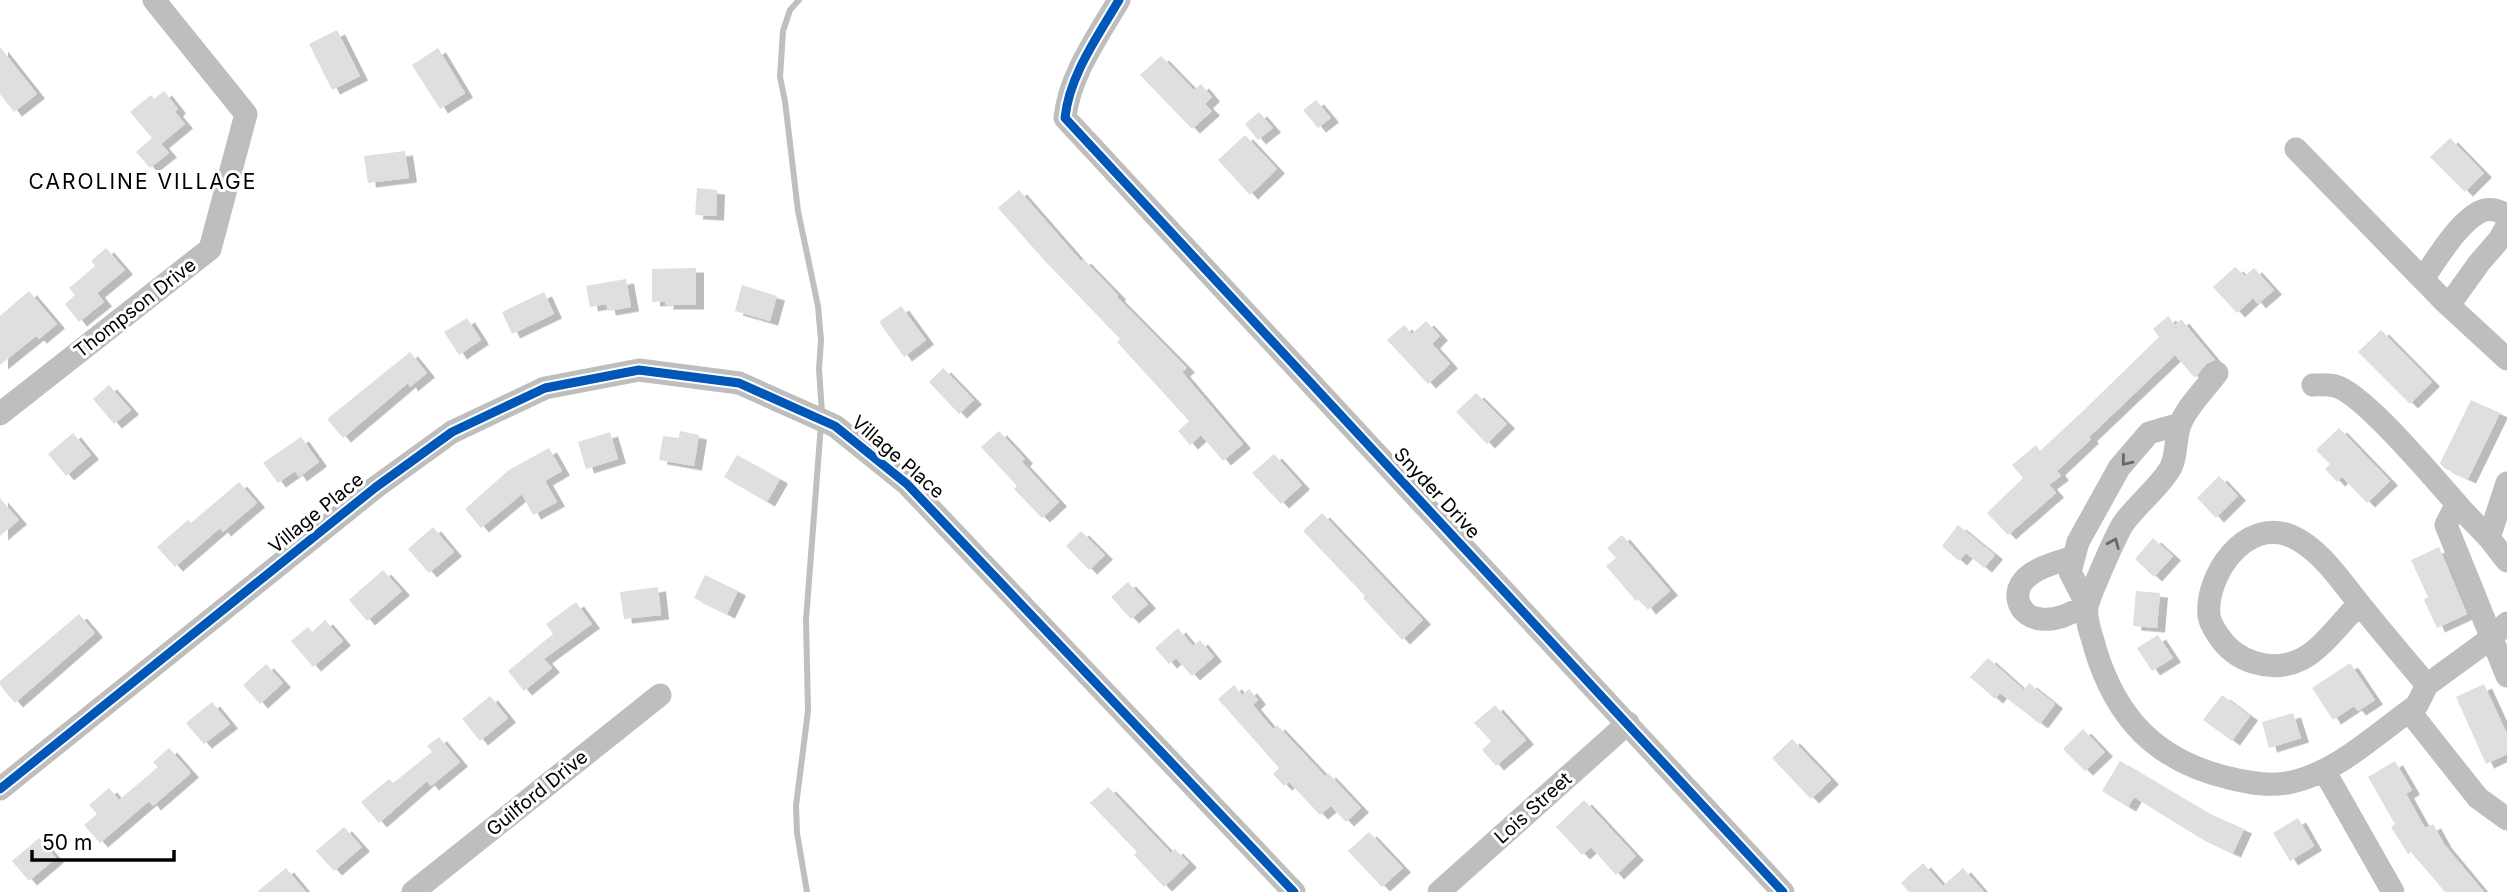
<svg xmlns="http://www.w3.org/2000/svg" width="2507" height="892" font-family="Inter,sans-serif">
<defs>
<filter id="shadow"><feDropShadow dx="8" dy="4.5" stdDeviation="0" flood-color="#0004"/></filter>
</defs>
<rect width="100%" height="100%" fill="#fff"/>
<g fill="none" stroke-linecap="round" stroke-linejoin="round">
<path stroke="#bfbfbf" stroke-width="6" d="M799 0 790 10 783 31 780 77 785 101 798 211 818 306 821 340 819 369 822 413
M807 892 797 833 796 806 808 711 806 620 821 424"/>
</g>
<path fill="#dfdfdf" filter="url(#shadow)" d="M337 30 360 76 332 90 309 44Z
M0 47 37 94 14 112 0 94Z
M438 48 465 93 440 109 412 65Z
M1161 56 1194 90 1201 84 1212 97 1205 104 1212 111 1192 129 1140 75Z
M164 91 178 109 175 112 185 124 161 144 169 153 150 168 136 152 152 138 130 112 151 95 154 99Z
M1316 100 1331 118 1318 128 1303 110Z
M1259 112 1273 128 1258 140 1245 124Z
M1245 135 1277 169 1250 195 1218 160Z
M2450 138 2484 173 2465 192 2430 157Z
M405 151 409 178 368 183 364 156Z
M697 188 717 190 716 216 695 215Z
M1019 190 1081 261 1083 259 1118 295 1117 297 1187 368 1182 372 1243 444 1223 461 1201 435 1190 445 1178 431 1189 421 1117 342 1120 339 1044 260 998 208Z
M106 248 125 270 97 293 104 302 79 322 65 304 75 295 69 288 95 266 91 261Z
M2235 267 2245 276 2254 268 2274 290 2258 304 2253 298 2237 313 2213 287Z
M696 268V305H665L666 301 652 302V269Z
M626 279 631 307 608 311 606 304 590 307 586 286Z
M742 285 777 296 770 321 735 311Z
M29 291 57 324 39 339 36 336 0 365V316Z
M544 292 554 314 512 334 502 312Z
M901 306 926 340 904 357 879 322Z
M2168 316 2175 325 2181 319 2215 360 2206 364 2195 378 2175 355 2089 437 2091 439 2057 471 2061 476 2049 485 2056 493 2008 535 1987 513 2023 478 2012 465 2036 445 2040 451 2083 411 2159 337 2153 329Z
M467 318 481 340 459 355 444 332Z
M1426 321 1440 336 1432 344 1450 364 1428 384 1387 340 1404 325 1412 334Z
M2381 330 2432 382 2410 404 2358 352Z
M410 352 427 373 410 387 408 383 343 438 327 419Z
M943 368 974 400 959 414 929 382Z
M109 385 131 410 114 424 93 399Z
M1476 393 1507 424 1487 444 1456 412Z
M2471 400 2500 413 2468 479 2444 468 2440 463Z
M2339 428 2390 481 2367 503 2342 477 2337 482 2325 469 2330 464 2316 450Z
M680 431 699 435 694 466 659 460 663 436 679 438Z
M999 431 1025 459 1022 462 1059 502 1042 518 1014 489 1017 486 981 447Z
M610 432 618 459 586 469 578 442Z
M73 433 91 455 66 476 48 454Z
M301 437 319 462 299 477 295 471 278 483 263 463Z
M549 448 562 471 545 481 557 502 533 515 522 494 481 528 465 509 509 470Z
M1274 454 1302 485 1281 504 1252 473Z
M737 455 780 479 767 502 724 477Z
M2219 476 2238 496 2216 518 2197 498Z
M239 482 257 503 223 532 220 528 175 567 157 547 188 520 191 523Z
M0 498 19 520 0 536Z
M1322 513 1423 620 1402 640 1363 598 1365 596 1303 531Z
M1958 525 1995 555 1984 568 1966 553 1959 561 1942 546Z
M433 527 454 552 429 573 408 549Z
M1081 531 1105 555 1089 570 1066 546Z
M1622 535 1670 591 1648 610 1639 598 1636 601 1606 566 1616 558 1607 548Z
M2153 538 2173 556 2154 577 2135 559Z
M2439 547 2467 614 2437 628 2424 600 2428 597 2411 560Z
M383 570 402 591 367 621 349 600Z
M705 575 738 591 727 614 694 598Z
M1128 582 1148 604 1131 619 1111 597Z
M658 587 661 615 624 619 620 592Z
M2136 591 2160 593 2157 628 2133 626Z
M576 602 592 624 544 659 552 668 524 691 508 671 553 634 546 624Z
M79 614 95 633 15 703 0 685V681Z
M325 620 343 641 313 667 291 641 308 627 312 632Z
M1178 628 1193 646 1200 640 1214 657 1192 676 1176 658 1169 664 1155 648Z
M2158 635 2173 658 2152 671 2137 648Z
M1988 658 2024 690 2029 683 2055 704 2040 724 2000 693 1995 699 1970 677Z
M2350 663 2375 700 2358 711 2354 706 2333 720 2312 688Z
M266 664 283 683 260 704 243 685Z
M2484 684 2507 734V754L2486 764 2456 697Z
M1234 685 1242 695 1249 689 1258 700 1253 705 1273 729 1277 725 1325 776 1328 773 1361 808 1346 822 1331 806 1320 815 1289 782 1284 786 1273 774 1279 768 1218 699Z
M2222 695 2250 716 2232 741 2203 720Z
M490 696 508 718 480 741 462 719Z
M212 702 230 724 204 744 186 723Z
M1495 705 1526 740 1496 766 1482 750 1491 741 1474 723Z
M2293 713 2301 738 2269 748 2262 722Z
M2083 729 2105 752 2085 771 2063 749Z
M439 737 460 762 431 786 427 781 379 823 361 802 389 779 393 783 432 752 427 746Z
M1792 739 1831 780 1811 799 1772 758Z
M169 748 191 773 153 806 149 801 100 843 84 825 97 814 89 805 109 788 119 800 158 767 153 762Z
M2120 761 2208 813 2244 829 2233 853 2197 836 2134 797 2128 807 2102 791Z
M2395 761 2412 790 2406 794 2425 828 2433 824 2444 844 2484 892H2445L2411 852 2408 854 2391 827 2395 824 2368 777Z
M1108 787 1171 853 1175 849 1189 863 1164 887 1134 855 1137 852 1090 803Z
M1584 800 1636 856 1616 875 1591 847 1582 855 1556 827Z
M2298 818 2314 846 2290 861 2273 833Z
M344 827 362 847 334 871 316 851Z
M1369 832 1403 868 1382 887 1348 851Z
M39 838 56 858 29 881 12 861Z
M1923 863 1943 886 1963 868 1984 892H1909L1901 883Z
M286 868 306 892H257Z"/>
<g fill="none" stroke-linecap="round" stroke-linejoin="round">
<path stroke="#bebebe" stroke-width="23" d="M1119 0C1098 36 1069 76 1065 118L1783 892
M2296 149 2445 302 2507 359
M2423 279C2436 260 2462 216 2485 210 2493 208 2500 211 2506 215L2507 226 2499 240 2479 263 2449 305
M2217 373C2206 388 2185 409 2180 425 2175 438 2177 455 2171 467 2161 486 2136 505 2123 524 2117 533 2089 596 2087 607 2085 620 2092 636 2095 648 2116 719 2157 761 2229 778 2249 783 2271 787 2292 782 2336 772 2373 737 2409 711L2417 705 2427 685 2490 639 2507 623
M2313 385C2320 385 2329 384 2335 386 2364 393 2439 484 2462 510L2452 513 2446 525 2507 676
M0 414 210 249 246 114 154 0
M2462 510 2489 538 2507 561
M2489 538 2507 483
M2074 557C2058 562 2037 567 2025 579 2010 595 2020 617 2041 619 2058 621 2073 612 2087 605
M2359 604C2343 620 2322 649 2302 659 2272 674 2235 662 2218 635 2214 629 2210 623 2209 616 2205 576 2245 517 2291 536 2321 549 2342 583 2362 607 2383 633 2405 659 2427 685
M2087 605 2070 572 2078 542 2119 468 2149 433 2180 424
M2409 711 2478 798 2507 819
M2325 772 2393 892
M0 789 376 487 452 432 545 388 639 370 739 383 835 426 907 484 1294 892
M413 892 660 695
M1439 892 1628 723"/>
<defs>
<path id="cycleway" d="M1119 0C1098 36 1069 76 1065 118L1783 892
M0 789 376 487 452 432 545 388 639 370 739 383 835 426 907 484 1294 892"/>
</defs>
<use href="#cycleway" stroke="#fff" stroke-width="13"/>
<use href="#cycleway" stroke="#0057b8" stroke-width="9"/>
</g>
<defs><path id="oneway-chevron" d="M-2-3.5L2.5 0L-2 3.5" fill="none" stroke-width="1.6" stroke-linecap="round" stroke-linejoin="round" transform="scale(1.75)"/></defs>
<g stroke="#686868">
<use href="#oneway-chevron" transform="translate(2126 461) rotate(129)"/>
<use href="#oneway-chevron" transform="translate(2114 543) rotate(-67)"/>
</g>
<g text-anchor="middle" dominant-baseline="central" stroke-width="6" stroke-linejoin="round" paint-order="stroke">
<g font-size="19" fill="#000" stroke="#fff">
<text transform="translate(135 308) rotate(-38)">Thompson Drive</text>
<text transform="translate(898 457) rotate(41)">Village Place</text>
<text transform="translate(1437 493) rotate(47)">Snyder Drive</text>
<text transform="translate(316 513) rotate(-39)">Village Place</text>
<text transform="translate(537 793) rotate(-39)">Guilford Drive</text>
<text transform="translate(1533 808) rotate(-42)">Lois Street</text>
</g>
<g font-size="21" letter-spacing="2" fill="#000" stroke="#fff">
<text x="143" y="181">CAROLINE VILLAGE</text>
</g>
</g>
<path d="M32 850v10h142v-10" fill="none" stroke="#000000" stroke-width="3.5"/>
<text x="42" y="850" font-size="21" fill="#000000" stroke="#ffffff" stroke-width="5" paint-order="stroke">50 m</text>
</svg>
